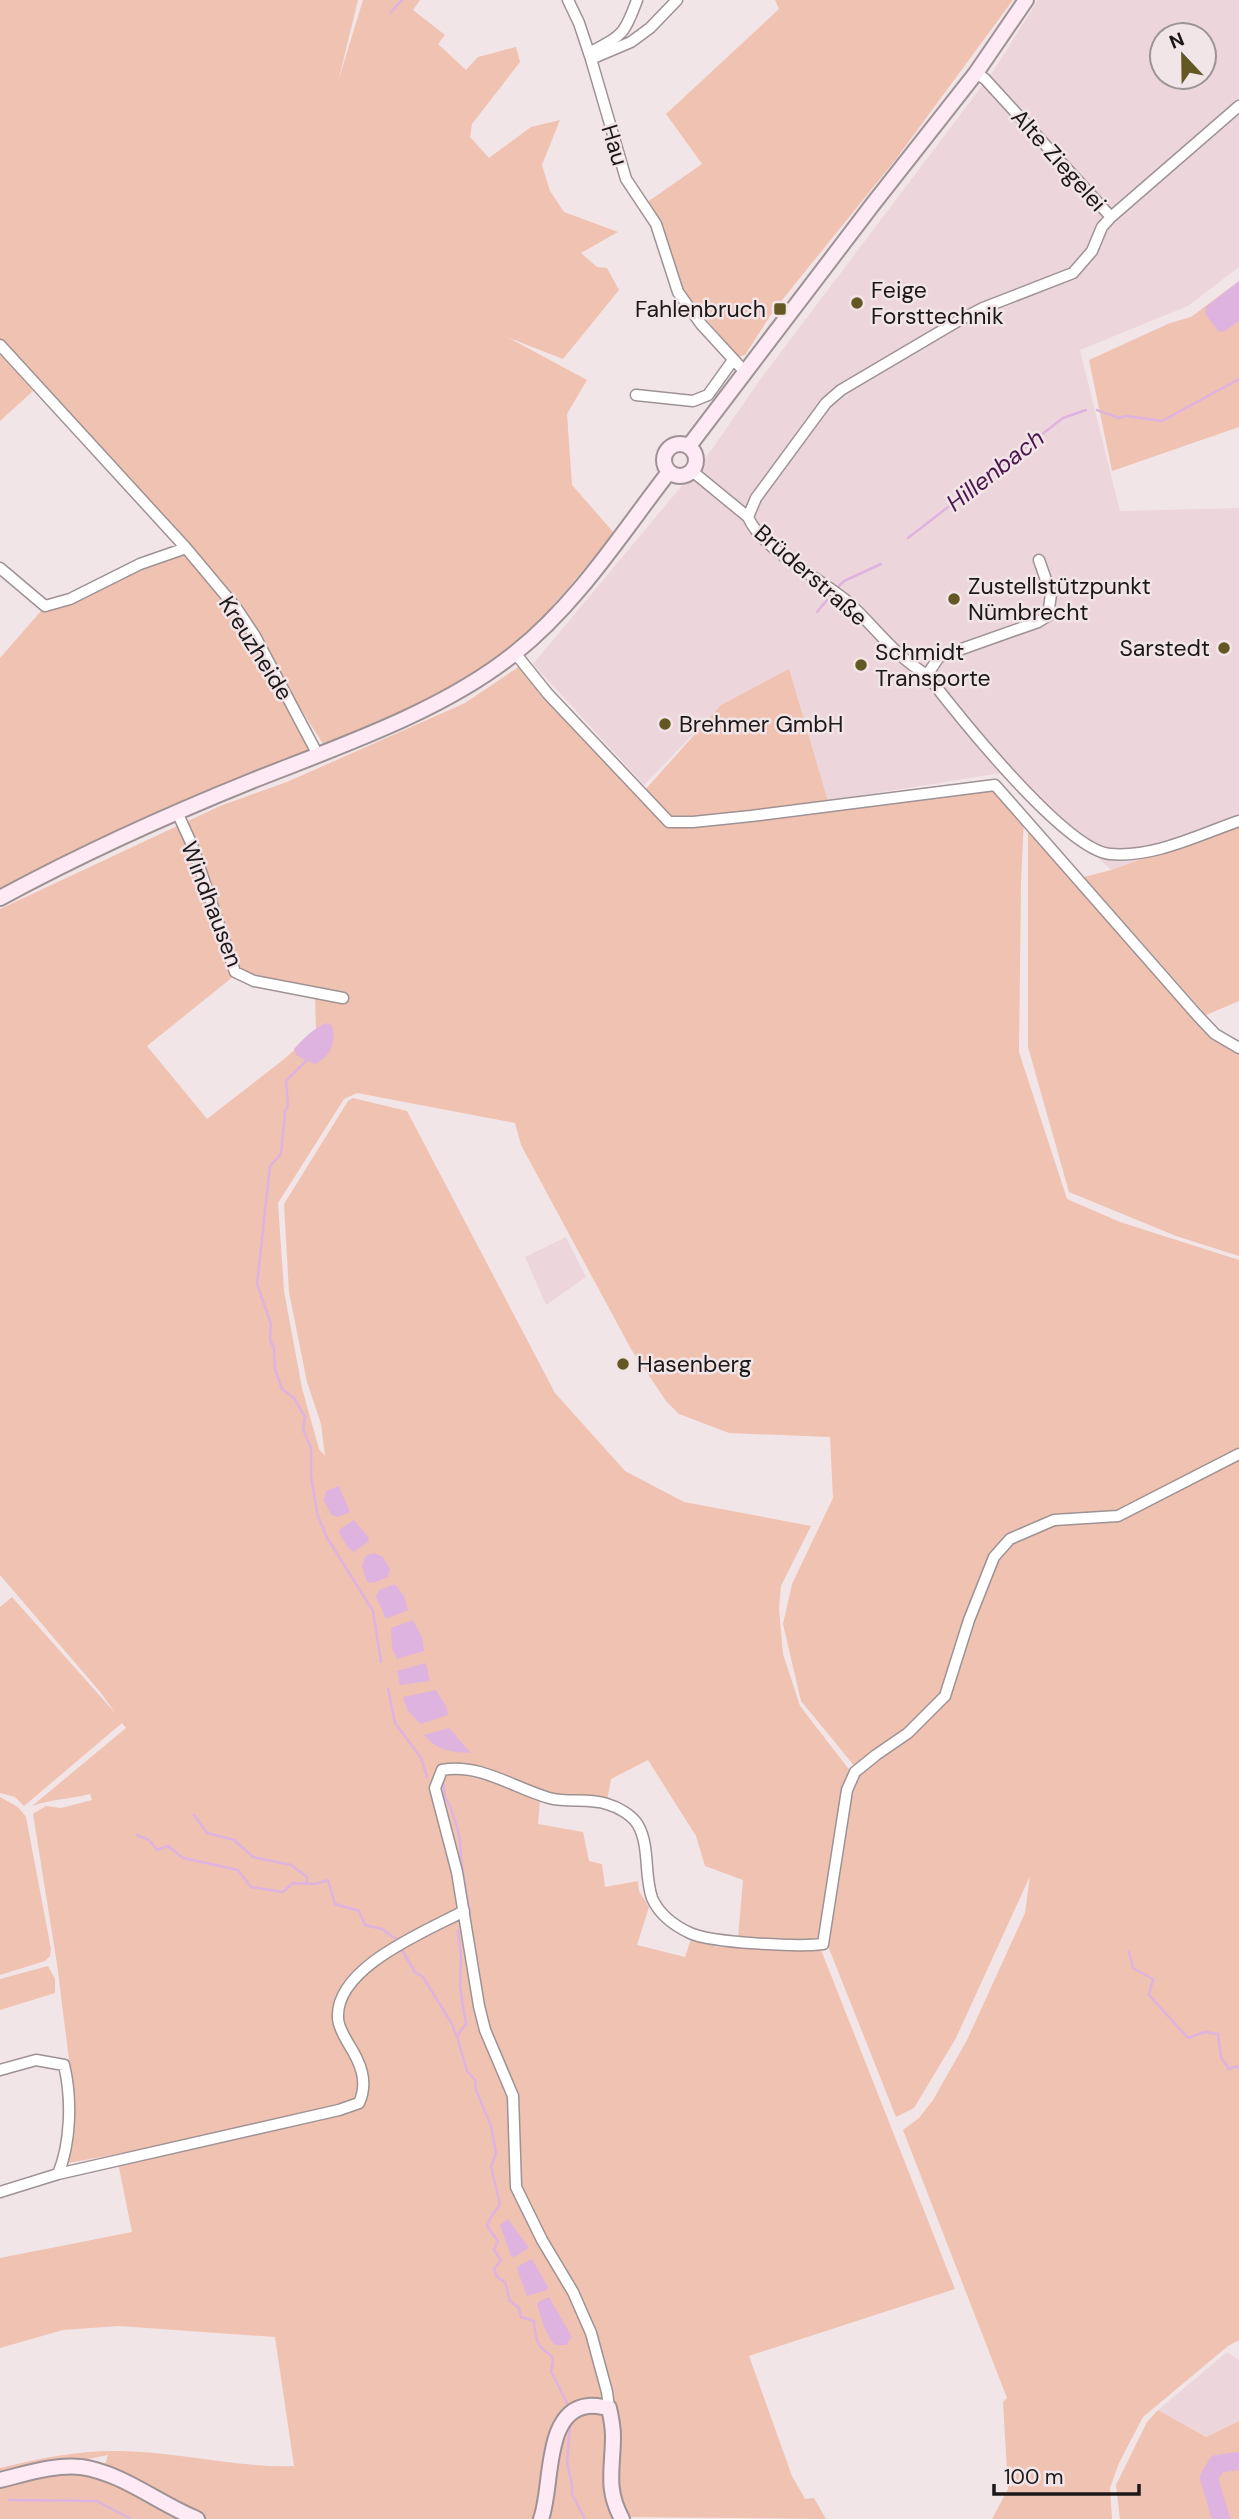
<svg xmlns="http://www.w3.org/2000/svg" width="1239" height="2519" font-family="'DM Sans',sans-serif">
<rect width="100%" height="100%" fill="#f2e5e8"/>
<path fill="#edd6db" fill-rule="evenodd" d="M1038 0H1239V267L1188 306 1080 350 1120 511 1239 508V824L1111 870 1007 772 828 801 788 670 721 706 644 785 533 664 710 452 759 381 994 70ZM1162 35H1204V77H1162Z
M566 1237 586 1277 546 1305 525 1257Z
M1227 2352 1239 2360V2421L1206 2437 1158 2410Z"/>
<path fill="#f0c2b1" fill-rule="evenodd" d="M0 0H358L338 82 363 0H420L413 10 445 35 438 44 466 70 478 57 516 47 520 62 472 124 470 137 489 158 531 127 560 120 542 165 550 191 564 212 618 232 581 253 597 267 607 268 619 290 563 359 507 337 587 380 567 414 572 485 614 533C580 573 547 618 505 651 451 694 386 717 323 744L237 608 0 343Z
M775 0H1013L896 159 774 310 745 355 738 357 682 290 661 222 646 203 702 164 666 114 779 9Z
M1239 281V427L1112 471 1089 360 1170 323 1191 317Z
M0 352 33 391 0 421Z
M184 554 235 614 311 751 0 891V658L41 611 76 603 145 568Z
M520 666 644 791 721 705 789 669 828 801 778 810 995 785 1024 819 1021 883 1019 1052 1067 1199 1120 1222 1239 1260V2340L1228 2346 1143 2417 1119 2463 1110 2488 1112 2519H992L1008 2489 1003 2402 1007 2398 903 2130 919 2118 933 2100 967 2040 1025 1913 1030 1876 956 2038 914 2108 896 2117 828 1946 852 1795 861 1774 801 1701 783 1624 792 1584 833 1498 830 1437 729 1433 679 1414 666 1401 631 1349 521 1145 515 1123 357 1093 344 1099 278 1203 284 1291 302 1388 319 1449 325 1456 321 1424 307 1382 289 1292 284 1204 348 1101 353 1098 407 1111 555 1393 625 1471 684 1502 811 1526 781 1586 779 1609 783 1654 800 1706 851 1772 819 1941 738 1938 743 1880 705 1866 696 1836 648 1760 611 1779 607 1801 551 1796 498 1775 456 1773 498 1784 540 1800 538 1824 583 1832 589 1861 602 1864 605 1887 638 1881 639 1891 649 1907 637 1945 685 1957 691 1939 717 1947 821 1950 955 2289 749 2356 792 2476 805 2499 814 2498 826 2519 628 2517 627 2519H0V2486L64 2473 101 2477 108 2455 0 2477V2468C39 2458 81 2450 122 2451 179 2452 237 2468 294 2466L275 2337 119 2326 63 2330 0 2348V2258L132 2232 118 2163 308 2117 278 2118 201 2139 68 2163 73 2092 57 1964 33 1814 46 1806 61 1808 92 1800 90 1794C71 1799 51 1799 32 1806L126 1728 122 1723 24 1806 15 1797 0 1793V1607L12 1597 116 1714 101 1693 0 1575V909L220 806 287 782 465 703ZM239 972 315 997 316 1031 283 1060 207 1119 147 1046Z
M1239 824V1001L1206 1015 1084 877 1111 870Z
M1028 831 1215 1038 1239 1052V1256L1176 1236 1069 1192 1028 1047Z
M0 1797 18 1807 26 1817 51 1949 50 1956 45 1961 0 1975Z
M48 1966 55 1979V1993L0 2010V1979Z
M1158 2410 1206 2437 1239 2421V2519H1120L1116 2485 1147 2422Z"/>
<path fill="#dfb3df" d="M1239 281V321L1225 331 1219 332 1205 314 1206 307Z
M328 1023 332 1026C337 1041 330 1058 315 1064L297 1056 294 1049C303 1039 315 1026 328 1023Z
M339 1486 350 1512 338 1517 331 1515 324 1500 326 1491Z
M354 1520 369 1538 368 1542 354 1552 349 1549 339 1533 340 1529Z
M374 1553 383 1557 390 1569 388 1577 373 1583 367 1582 362 1567 365 1556Z
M395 1584 404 1596 408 1610 386 1619 376 1597 379 1590Z
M413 1620 422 1637 424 1651 397 1659 392 1648 391 1628Z
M426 1663 430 1681 400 1685 397 1671Z
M436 1690 447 1708 448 1715 420 1724 407 1710 403 1697Z
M449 1728 471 1753C450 1752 438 1751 424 1735Z
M508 2219 529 2248 514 2257 511 2256 500 2225Z
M532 2259 548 2287 547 2290 527 2296 517 2269 518 2266Z
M549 2297 572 2337 566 2345H555C545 2336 542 2318 537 2305L538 2302Z"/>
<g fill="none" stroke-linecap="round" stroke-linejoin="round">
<path stroke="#dfb3df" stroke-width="2.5" d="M391 12 402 0
M1097 410 1119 418 1126 416 1162 421 1239 379
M908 538 1063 418 1086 410
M839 586 844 581 881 564
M817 612 827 600
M306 1061 286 1081 288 1105 285 1112 281 1154 270 1166 257 1284 271 1324 270 1339 274 1349 275 1369 282 1389 294 1398 305 1417 303 1429 311 1448V1476L317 1513 326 1536 373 1611 381 1662
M388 1689 395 1723 421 1758 427 1777
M443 1779 445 1797 451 1808 460 1838 461 1861 470 1915
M194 1815 207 1833 234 1840 253 1857 291 1865 307 1877V1883
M137 1835 149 1840 157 1850 168 1846 183 1858 238 1870 251 1887 283 1892 293 1883 315 1884 328 1880 335 1904 359 1911 365 1925 382 1929 396 1939
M458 1931 461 1955 460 1987 466 2024 457 2036 467 2071 475 2080 476 2090 491 2126 496 2153 491 2167 500 2204 491 2217 487 2226 498 2241 494 2250 501 2260 494 2269 497 2277 505 2282 510 2301 519 2308 521 2317 534 2321C534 2328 536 2340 540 2346 548 2357 557 2352 551 2371L568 2405
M402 1950 415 1972 423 1977 452 2024 456 2035
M1129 1952 1133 1968 1153 1979 1149 1995 1188 2038 1205 2032 1218 2034 1221 2057 1229 2069 1237 2066 1239 2069
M570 2427 567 2461 572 2485V2494L585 2519
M9 2500 97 2501 131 2519"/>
<path stroke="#dfb3df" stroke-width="18" d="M1221 2519 1209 2478 1217 2464 1239 2461"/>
<defs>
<path id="street" d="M568 0 579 23 591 59 626 179 656 224 678 292 701 324 745 372
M589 53C622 35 624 36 637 0
M591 59 631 42 650 28 677 0
M976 73 985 79 1111 217
M0 345 186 548
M636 395 693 401 708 395 733 360
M692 471 748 517
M1039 560 1051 594 1048 616 1038 622 939 657 927 675C895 656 876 628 849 603 820 578 762 550 748 517L756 498 826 403 841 390 958 321 983 308 1073 273 1092 251 1102 227 1111 217 1239 106
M0 568 45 606 70 599 140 564 186 548 237 609 255 636 318 755
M515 653 548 694 669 822H693L751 816 995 785 1197 1015 1215 1034 1239 1048
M927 675C957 714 1065 850 1110 854 1154 858 1198 835 1239 821
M177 812 192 845 235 972 254 981 343 998
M0 2070 36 2060 64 2065C72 2098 71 2143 58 2174
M0 2192 58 2174 339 2110 359 2103C369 2081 360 2062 348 2043 344 2036 338 2026 338 2018 335 1967 427 1931 464 1911
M609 2408 607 2392 591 2333 573 2292 542 2240 516 2187 513 2096 485 2030 479 2006 457 1872 435 1788 442 1770C480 1763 514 1788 549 1798 568 1803 589 1798 607 1804 618 1807 632 1815 638 1825 650 1846 644 1875 652 1898 659 1914 675 1926 690 1933 711 1943 799 1947 823 1944L847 1790 855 1772 876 1755 908 1733 945 1696 969 1620 994 1557 1010 1539 1054 1520 1118 1516 1239 1454"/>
<path id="secondary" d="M664 460a16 16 0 1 1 32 0a16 16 0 1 1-32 0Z
M689 446 873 204 976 73 1026 0
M0 898C83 853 167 815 254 780 340 746 443 711 515 653 577 604 621 534 669 472
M0 2480C25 2474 55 2464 81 2467 123 2473 159 2504 197 2519
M541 2519C553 2488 543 2411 588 2406 595 2405 602 2407 609 2408 611 2417 613 2427 613 2436 613 2469 605 2488 622 2519"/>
</defs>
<use href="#street" stroke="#9e9294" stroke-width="13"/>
<use href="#secondary" stroke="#9e9294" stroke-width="18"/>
<use href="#street" stroke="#fff" stroke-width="10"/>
<use href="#secondary" stroke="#feeaf5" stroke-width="14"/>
</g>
<g fill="#635824" stroke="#f2e5e8" stroke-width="2.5">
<circle cx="857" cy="303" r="7"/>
<rect x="773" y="302" width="14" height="14" rx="3.5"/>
<circle cx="954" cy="599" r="7"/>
<circle cx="1224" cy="648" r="7"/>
<circle cx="861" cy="665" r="7"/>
<circle cx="665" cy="724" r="7"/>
<circle cx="623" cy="1364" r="7"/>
</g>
<g text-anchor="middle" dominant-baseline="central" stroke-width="5" stroke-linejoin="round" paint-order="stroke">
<g font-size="23" fill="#1c1819" stroke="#f2e5e8">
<text transform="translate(615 145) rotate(73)">Hau</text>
<text transform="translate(1059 160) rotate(48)">Alte Ziegelei</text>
<text transform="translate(811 575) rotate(41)">Brüderstraße</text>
<text transform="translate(256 648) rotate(58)">Kreuzheide</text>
<text transform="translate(212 904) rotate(69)">Windhausen</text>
</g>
<g font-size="23" fill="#1c1819" stroke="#f2e5e8" text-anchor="start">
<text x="871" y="290">Feige<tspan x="871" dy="26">Forsttechnik</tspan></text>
<text x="766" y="309" text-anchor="end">Fahlenbruch</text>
<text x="968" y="586">Zustellstützpunkt<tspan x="968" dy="26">Nümbrecht</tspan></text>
<text x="1210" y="648" text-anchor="end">Sarstedt</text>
<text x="875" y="652">Schmidt<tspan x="875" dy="26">Transporte</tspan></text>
<text x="679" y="724">Brehmer GmbH</text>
<text x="637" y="1364">Hasenberg</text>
</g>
<g font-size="24" font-style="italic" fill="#4a174d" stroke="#f2e5e8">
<text transform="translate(995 470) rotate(-38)">Hillenbach</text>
</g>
</g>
<g transform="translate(1183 56) rotate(338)"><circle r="33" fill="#f2e5e8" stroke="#9c9395" stroke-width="2"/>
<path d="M0-5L12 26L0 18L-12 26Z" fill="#635824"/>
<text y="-10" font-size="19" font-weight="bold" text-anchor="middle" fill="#1c1819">N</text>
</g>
<path d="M994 2484v10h145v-10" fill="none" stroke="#1c1819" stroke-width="3.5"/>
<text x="1004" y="2484" font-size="21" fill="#1c1819" stroke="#f2e5e8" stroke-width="5" paint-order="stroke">100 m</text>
</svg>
